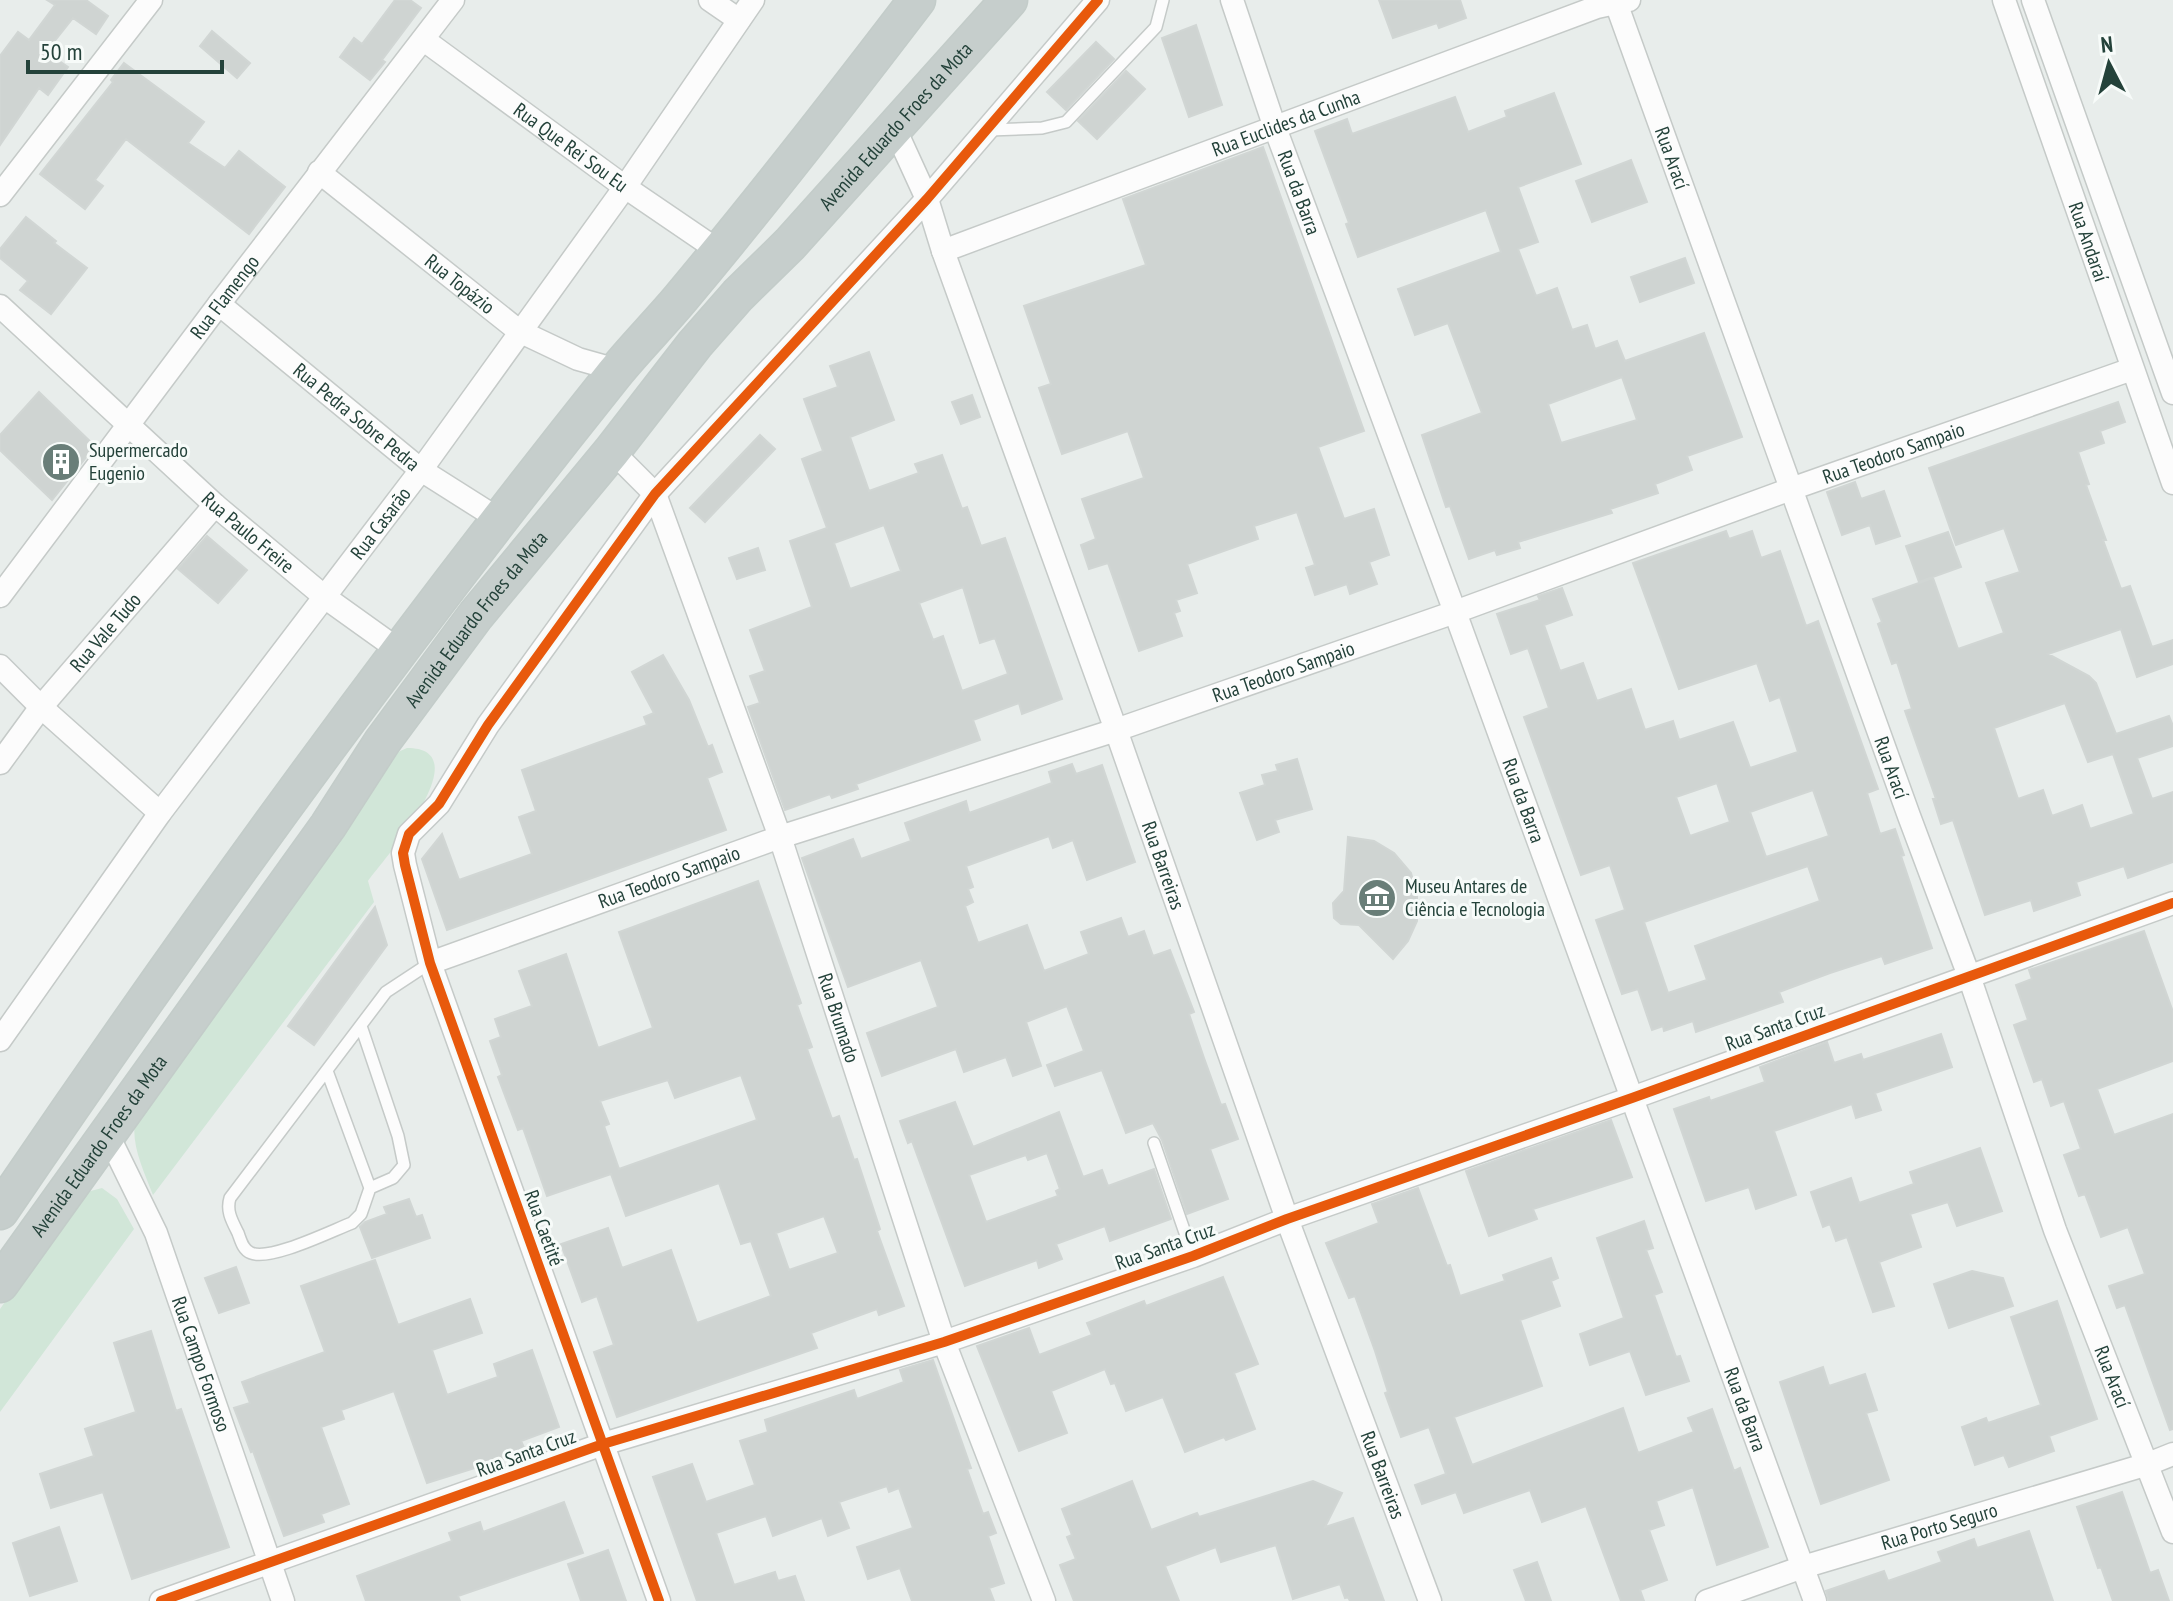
<svg xmlns="http://www.w3.org/2000/svg" width="2173" height="1601" font-family="'PT Sans Narrow',sans-serif">
<rect width="100%" height="100%" fill="#e8edeb"/>
<path fill="#d1e6d8" d="M407 748C482 748 383 861 368 881L374 902 153 1195C144 1171 131 1146 135 1120L384 764 398 752Z
M102 1188 117 1199 134 1229 0 1412V1309L79 1198 87 1192Z"/>
<path fill="#cfd4d2" stroke="#d1d6d4" stroke-width="2" fill-rule="evenodd" d="M47 0H86L108 16 96 34 73 18 46 52 68 67 48 95 39 88 0 145V56L18 32 29 40 55 5Z
M395 0H410L421 8 382 60 385 62 370 80 340 57 354 38 362 44Z
M1379 0H1460L1466 18 1439 28 1437 23 1393 38Z
M1196 25 1222 105 1189 117 1162 38Z
M212 31 250 63 237 78 200 46Z
M1096 42 1114 59 1066 110 1047 92Z
M124 63 204 122 188 143 225 168 239 151 285 187 249 234 126 139 95 180 103 186 85 209 40 174 113 82 111 80Z
M1126 71 1145 89 1097 139 1078 121Z
M1554 93 1581 164 1518 187 1538 242 1518 249 1536 296 1557 288 1572 330 1587 325 1595 349 1617 341 1625 361 1704 333 1742 437 1687 456 1692 470 1655 484 1658 493 1610 509 1612 513 1518 542 1520 548 1497 555 1495 550 1469 559 1450 506 1446 507 1422 435 1482 413 1448 323 1415 335 1398 289 1501 252 1486 210 1358 257 1346 224 1349 223 1315 131 1347 119 1352 134 1455 97 1468 132 1507 117 1505 111ZM1622 377 1637 420 1561 443 1548 404Z
M1263 147 1364 431 1318 447 1344 519 1374 509 1389 555 1369 562 1377 584 1350 594 1347 584 1315 595 1306 568 1315 565 1297 512 1254 526 1258 539 1187 564 1197 593 1176 600 1180 611 1174 613 1182 636 1139 651 1108 563 1089 569 1081 545 1096 539 1082 499 1144 478 1128 431 1062 454 1039 388 1051 384 1024 306 1146 265 1123 199Z
M1631 160 1647 202 1592 222 1576 181Z
M26 217 56 241 54 243 87 268 51 314 20 290 28 281 0 258V249Z
M1685 258 1694 283 1640 302 1631 277Z
M869 352 894 420 850 437 869 491 919 473 915 464 942 455 962 509 967 507 981 546 1005 538 1062 699 1022 714 1019 703 973 720 980 740 856 784 858 789 832 798 830 794 785 810 748 707 760 703 750 676 765 671 750 630 812 607 790 541 827 528 802 459 823 451 804 399 838 387 830 366ZM884 525 901 571 850 589 834 543ZM963 587 980 643 995 638 1008 674 962 691 943 636 933 640 919 603Z
M39 392 95 446 52 500 0 450V435Z
M972 395 980 417 961 424 952 402Z
M2118 402 2125 422 2100 431 2104 443 2078 452 2089 484 2086 485 2106 540H2103L2121 589 2130 586 2152 647 2173 640V664L2137 677 2121 629 2048 654 2089 676 2096 683 2116 734 2169 716 2173 726V746L2137 758 2152 799 2173 792V862L2128 878 2124 866 2076 882 2080 895 2034 911 2031 900 1985 915 1953 820 1941 824 1933 799H1936L1905 711 1912 709 1897 662 1892 664 1878 624 1882 622 1873 599 1933 578 1958 649 2004 633 1986 583 2020 572 2004 528 1956 545 1929 468ZM2065 703 2088 762 2113 754 2134 814 2090 829 2082 805 2052 816 2043 790 2018 799 1994 728Z
M760 435 775 449 705 522 690 508Z
M1855 482 1861 499 1884 491 1900 536 1876 544 1870 525 1842 535 1827 492Z
M1726 531 1729 539 1752 531 1761 558 1780 551 1806 626 1818 621 1878 789 1867 793 1880 834 1895 829 1904 855 1901 856 1932 948 1885 964 1882 956 1830 973 1779 992 1783 1002 1696 1032 1693 1021 1664 1031 1663 1026 1652 1030 1638 989 1622 994 1596 920 1625 910 1610 865 1581 875 1524 717 1549 708 1528 648 1511 654 1497 614 1540 600 1538 596 1562 588 1572 615 1544 625 1560 671 1583 663 1597 701 1631 689 1645 730 1673 721 1679 740 1733 722 1750 768 1798 752 1780 697 1770 701 1757 663 1679 689 1633 563ZM1717 783 1730 822 1690 836 1676 797ZM1813 790 1829 836 1766 857 1750 812ZM1808 866 1820 901 1695 946 1707 980 1668 993 1644 922Z
M1948 532 1961 567 1919 582 1906 546Z
M207 536 247 570 218 603 178 569Z
M758 548 765 570 737 579 729 558Z
M663 655 689 700 708 747 712 745 722 772 707 778 726 830 447 930 422 859 442 834 459 880 532 854 519 817 536 811 522 770 647 725 644 717 654 713 632 672Z
M1297 759 1312 809 1275 820 1279 832 1257 840 1240 793 1265 785 1262 775 1278 771 1276 765Z
M1072 764 1076 774 1102 765 1135 862 1087 880 1073 840 1053 848 1049 836 966 866 973 887 968 889 973 902 965 906 978 943 1027 925 1044 971 1089 954 1081 932 1121 918 1128 937 1144 931 1153 956 1170 950 1194 1012 1189 1014 1204 1058 1221 1105 1225 1104 1238 1139 1210 1149 1228 1199 1187 1214 1162 1140 1153 1123 1126 1133 1102 1070 1055 1086 1047 1065 1084 1051 1067 1006 1026 1022 1041 1066 1013 1076 1006 1057 964 1072 956 1049 882 1076 867 1033 938 1007 921 960 848 987 802 858 853 839 861 859 911 841 905 823 966 801 969 813 1052 783 1049 772Z
M1348 837 1374 841 1394 853 1411 873 1417 896V921L1408 941 1393 959 1359 925 1341 924 1334 918 1333 903 1344 891Z
M758 881 801 1003 797 1005 812 1047 807 1049 832 1119 839 1116 854 1160 857 1159 880 1229 877 1231 904 1306 879 1315 877 1309 811 1333 817 1348 617 1417 594 1352 614 1345 597 1296 582 1302 561 1244 608 1228 622 1268 671 1250 697 1323 771 1296 751 1241 741 1244 719 1183 626 1216 611 1174 547 1196 523 1128 518 1130 498 1077 502 1075 490 1041 501 1037 495 1019 532 1006 519 971 566 954 598 1048 653 1028 619 932ZM741 1075 757 1120 619 1169 604 1126 609 1124 600 1101 668 1080 675 1098ZM824 1216 838 1253 789 1270 776 1233Z
M375 907 387 945 314 1045 288 1026Z
M2144 931 2173 1012V1061L2097 1089 2114 1135 2173 1114V1429L2170 1430 2125 1305 2117 1308 2109 1286 2145 1274 2128 1227 2101 1237 2085 1194 2079 1196 2064 1155 2081 1149 2064 1101 2051 1106 2042 1079 2034 1082 2014 1025 2028 1020 2016 985 2032 979 2029 970Z
M1941 1034 1952 1067 1875 1093 1881 1110 1856 1118 1852 1104 1774 1131 1796 1195 1756 1209 1749 1187 1706 1201 1674 1109 1709 1097 1710 1101 1765 1082 1760 1067 1827 1042 1834 1063 1861 1054 1863 1060Z
M955 1102 973 1147 1059 1112 1083 1177 1102 1170 1108 1186 1154 1169 1171 1219 1110 1241 1105 1226 1056 1244 1062 1259 1039 1268 1037 1260 965 1286 912 1141 908 1143 900 1121ZM1047 1153 1060 1189 1056 1191 1058 1196 986 1222 969 1175 1026 1155 1028 1160Z
M1611 1120 1632 1177 1533 1209 1537 1219 1489 1236 1466 1171Z
M1980 1148 2002 1211 1957 1226 1948 1202 1910 1214 1921 1247 1879 1262 1894 1306 1873 1312 1847 1237 1836 1241 1830 1224 1823 1227 1811 1192 1851 1178 1859 1203 1914 1184 1910 1172Z
M1418 1188 1447 1266 1450 1265 1460 1296 1505 1281 1503 1275 1551 1258 1558 1278 1551 1281 1560 1306 1520 1320 1542 1386 1454 1417 1472 1465 1623 1408 1638 1453 1694 1432 1688 1418 1712 1409 1734 1471 1740 1468 1768 1547 1717 1565 1693 1487 1656 1501 1664 1525 1649 1530 1667 1580 1640 1590 1644 1601H1621L1586 1506 1542 1522 1530 1490 1464 1513 1456 1492 1422 1504 1415 1485 1446 1474 1429 1427 1401 1437 1385 1393 1388 1392 1375 1351 1355 1296 1349 1298 1326 1243 1379 1223 1372 1204Z
M409 1199 416 1217 422 1215 430 1238 372 1258 360 1227 365 1222 387 1214 384 1207Z
M1644 1221 1653 1248 1646 1250 1662 1292 1654 1295 1676 1357 1680 1356 1689 1381 1646 1395 1630 1351 1590 1365 1580 1334 1624 1318 1597 1238Z
M375 1260 398 1325 470 1299 482 1333 432 1350 447 1395 498 1377 494 1364 532 1350 559 1427 521 1441 526 1452 427 1483 394 1391 341 1410 344 1419 321 1427 349 1504 321 1514 324 1522 284 1536 253 1451 251 1452 234 1408 250 1403 242 1382 325 1352 301 1286Z
M236 1267 249 1303 219 1313 205 1278Z
M1972 1271 2003 1278 2013 1306 1949 1328 1934 1284Z
M1223 1277 1258 1364 1234 1373 1255 1429 1226 1440 1224 1437 1185 1452 1163 1397 1126 1411 1115 1383 1111 1384 1105 1369 1051 1391 1067 1433 1019 1451 977 1346 1029 1328 1039 1355 1092 1335 1087 1323 1144 1301 1146 1306Z
M2057 1301 2097 1419 2049 1436 2054 1451 2009 1467 2004 1455 1975 1465 1962 1427 1986 1418 1988 1423 2041 1405 2011 1317Z
M151 1331 176 1411 181 1409 229 1547 132 1579 103 1492 51 1508 40 1474 94 1456 85 1429 136 1412 114 1343Z
M933 1360 971 1468 967 1469 983 1514 988 1512 996 1533 988 1536 1004 1583 989 1588 994 1601H912L900 1568 868 1579 857 1547 913 1528 899 1488 889 1492 887 1486 839 1502 849 1528 828 1536 822 1518 773 1536 766 1516 716 1533 734 1585 775 1572 778 1581 795 1576 804 1601H697L653 1477 692 1464 706 1502 755 1485 740 1441 768 1432 765 1420 854 1390 857 1399 904 1382 900 1370Z
M1823 1367 1829 1386 1865 1374 1877 1410 1866 1413 1889 1480 1821 1504 1780 1382Z
M1132 1481 1151 1530 1197 1513 1199 1517 1313 1481 1342 1493 1325 1527 1353 1518 1384 1601H1350L1348 1597 1345 1598 1340 1584 1293 1599 1276 1545 1221 1562 1216 1547 1165 1566 1179 1601H1074L1060 1565 1076 1559 1067 1537 1072 1535 1062 1509Z
M2122 1492 2150 1573 2158 1570 2169 1601H2113L2101 1567 2098 1568 2077 1507Z
M564 1502 583 1553 458 1596 460 1601H366L357 1576 452 1541 449 1533 480 1522 483 1532Z
M59 1527 77 1581 30 1596 13 1543Z
M2029 1531 2053 1601H1829L1826 1591 1884 1571 1888 1581 1942 1562 1938 1552 1974 1539 1977 1548Z
M608 1550 626 1601H581L568 1564Z
M1537 1562 1551 1601H1526L1514 1570Z"/>
<g fill="none" stroke-linecap="round" stroke-linejoin="round">
<defs>
<path id="service" d="M989 130 1042 128 1066 122 1156 27 1163 0
M361 1026 398 1136 404 1165 393 1178 370 1188 361 1214 352 1223C331 1231 271 1261 251 1253 243 1250 241 1241 238 1233 232 1221 226 1211 230 1198L386 992 430 963
M327 1071 370 1188
M1154 1143 1193 1256"/>
<g id="minor">
<path d="M710 0 739 20"/>
<path id="s1" d="M1232 0 1274 125 1455 612 1815 1601"/>
<path id="s2" d="M1615 0 1909 816 1969 976 2055 1230 2173 1532"/>
<path id="s3" d="M2004 0 2173 483"/>
<path d="M2033 0 2173 393"/>
<path id="s4" d="M424 40 625 187 719 251"/>
<path id="s5" d="M895 129 927 199 943 251 1116 730 1287 1219 1430 1601"/>
<path id="s6" d="M319 172 519 331 578 359 617 370"/>
<path d="M0 195 151 0"/>
<path id="s7" d="M943 251 1597 7 1629 0"/>
<path id="s8" d="M219 304 421 470 500 520"/>
<path id="s9" d="M0 306 215 505 326 598 400 651"/>
<path id="s10" d="M612 451 655 494 780 837 944 1342 1044 1601"/>
<path id="s11" d="M0 596 219 304 453 0"/>
<path d="M0 666 41 707 160 813"/>
<path id="s12" d="M0 763 41 707 215 505"/>
<path id="s13" d="M430 963 780 837 1116 730 1455 612 1791 489 2132 369"/>
<path id="s14" d="M0 1040 160 813 421 470 625 187 753 0"/>
<path id="s15" d="M107 1133 156 1233 283 1601"/>
<path d="M161 1601 603 1444 944 1342 1193 1256 1287 1219 1632 1098 2173 903"/>
<path d="M659 1601 430 963 405 865 403 853 409 834 439 804 488 725 655 494 927 199 1098 0"/>
<path id="s16" d="M1707 1601 1803 1567 2148 1464 2173 1454"/>
</g>
<g id="trunk">
<path d="M0 1211C194 925 398 644 614 374 635 348 659 324 680 299 762 201 840 101 917 0"/>
<path id="s17" d="M0 1284 328 826 382 742 476 615 612 451 695 344 738 295 790 244 1009 0"/>
</g>
</defs>
<use href="#service" stroke="#c5cac8" stroke-width="14"/>
<use href="#minor" stroke="#c5cac8" stroke-width="25"/>
<use href="#trunk" stroke="#c3ccc9" stroke-width="39"/>
<use href="#service" stroke="#fcfcfc" stroke-width="11"/>
<use href="#minor" stroke="#fcfcfc" stroke-width="22"/>
<use href="#trunk" stroke="#c6cecc" stroke-width="36"/>
<defs>
<path id="cycleway" d="M161 1601 603 1444 944 1342 1193 1256 1287 1219 1632 1098 2173 903
M659 1601 430 963 405 865 403 853 409 834 439 804 488 725 655 494 927 199 1098 0"/>
</defs>
<use href="#cycleway" stroke="#f7fbf9" stroke-width="15"/>
<use href="#cycleway" stroke="#e8590c" stroke-width="10"/>
</g>
<defs>
<symbol id="building-disc" viewBox="-11 -11 22 22"><circle r="9.5" fill="#697e78" stroke="#f7fbf9"/><path d="M-4-6H4V6H1V3H-1V6H-4ZM-2.5-4.3h1.7v1.8h-1.7ZM.8-4.3h1.7v1.8H.8ZM-2.5-1h1.7V.8h-1.7ZM.8-1h1.7V.8H.8Z" fill="#fff"/></symbol>
<symbol id="museum-disc" viewBox="-11 -11 22 22"><circle r="9.5" fill="#697e78" stroke="#f7fbf9"/><path d="M0-6L6-3V-2H-6V-3ZM-5-1h2V3h-2ZM-1-1h2V3h-2ZM3-1h2V3H3ZM-6 4H6V6H-6Z" fill="#fff"/></symbol>
</defs>
<g fill-rule="evenodd">
<use href="#building-disc" x="39" y="440" width="44" height="44"/>
<use href="#museum-disc" x="1355" y="876" width="44" height="44"/>
</g>
<g text-anchor="middle" dominant-baseline="central" stroke-width="6" stroke-linejoin="round" paint-order="stroke">
<g font-size="20" fill="#24423a" stroke="#f7fbf9">
<text stroke="none"><textPath href="#s7" startOffset="366">Rua Euclides da Cunha</textPath></text>
<text stroke="none"><textPath href="#s17" startOffset="1466">Avenida Eduardo Froes da Mota</textPath></text>
<text stroke="none"><textPath href="#s4" startOffset="182">Rua Que Rei Sou Eu</textPath></text>
<text stroke="none"><textPath href="#s2" startOffset="168">Rua Arací</textPath></text>
<text stroke="none"><textPath href="#s1" startOffset="204">Rua da Barra</textPath></text>
<text stroke="none"><textPath href="#s3" startOffset="256">Rua Andaraí</textPath></text>
<text stroke="none"><textPath href="#s6" startOffset="180">Rua Topázio</textPath></text>
<text stroke="none"><textPath href="#s11" startOffset="374">Rua Flamengo</textPath></text>
<text stroke="none"><textPath href="#s8" startOffset="178">Rua Pedra Sobre Pedra</textPath></text>
<text stroke="none"><textPath href="#s13" startOffset="1550">Rua Teodoro Sampaio</textPath></text>
<text stroke="none"><textPath href="#s14" startOffset="642">Rua Casarão</textPath></text>
<text stroke="none"><textPath href="#s9" startOffset="336">Rua Paulo Freire</textPath></text>
<text stroke="none"><textPath href="#s17" startOffset="818">Avenida Eduardo Froes da Mota</textPath></text>
<text stroke="none"><textPath href="#s12" startOffset="168">Rua Vale Tudo</textPath></text>
<text stroke="none"><textPath href="#s13" startOffset="902">Rua Teodoro Sampaio</textPath></text>
<text stroke="none"><textPath href="#s2" startOffset="816">Rua Arací</textPath></text>
<text stroke="none"><textPath href="#s1" startOffset="852">Rua da Barra</textPath></text>
<text stroke="none"><textPath href="#s5" startOffset="784">Rua Barreiras</textPath></text>
<text stroke="none"><textPath href="#s13" startOffset="254">Rua Teodoro Sampaio</textPath></text>
<text stroke="none"><textPath href="#s10" startOffset="616">Rua Brumado</textPath></text>
<text transform="translate(1775 1027) rotate(-20)">Rua Santa Cruz</text>
<text stroke="none"><textPath href="#s17" startOffset="170">Avenida Eduardo Froes da Mota</textPath></text>
<text transform="translate(544 1228) rotate(70)">Rua Caetité</text>
<text transform="translate(1165 1246) rotate(-20)">Rua Santa Cruz</text>
<text stroke="none"><textPath href="#s15" startOffset="250">Rua Campo Formoso</textPath></text>
<text stroke="none"><textPath href="#s2" startOffset="1464">Rua Arací</textPath></text>
<text stroke="none"><textPath href="#s1" startOffset="1500">Rua da Barra</textPath></text>
<text transform="translate(526 1453) rotate(-20)">Rua Santa Cruz</text>
<text stroke="none"><textPath href="#s5" startOffset="1432">Rua Barreiras</textPath></text>
<text stroke="none"><textPath href="#s16" startOffset="244">Rua Porto Seguro</textPath></text>
</g>
<g font-size="20" fill="#24423a" stroke="#f7fbf9" text-anchor="start">
<text x="89" y="450">Supermercado<tspan x="89" dy="23">Eugenio</tspan></text>
<text x="1405" y="886">Museu Antares de<tspan x="1405" dy="23">Ciência e Tecnologia</tspan></text>
</g>
</g>
<g transform="translate(2109 64) rotate(354)" stroke="#f7fbf9" stroke-width="6" paint-order="stroke">
<path d="M0-6L14 30L0 20L-14 30Z" fill="#24423a"/>
<text y="-12" font-size="22" font-weight="bold" text-anchor="middle" fill="#24423a">N</text>
</g>
<path d="M28 60v12h194v-12" fill="none" stroke="#24423a" stroke-width="4"/>
<text x="40" y="60" font-size="24" fill="#24423a" stroke="#f7fbf9" stroke-width="6" paint-order="stroke">50 m</text>
</svg>
